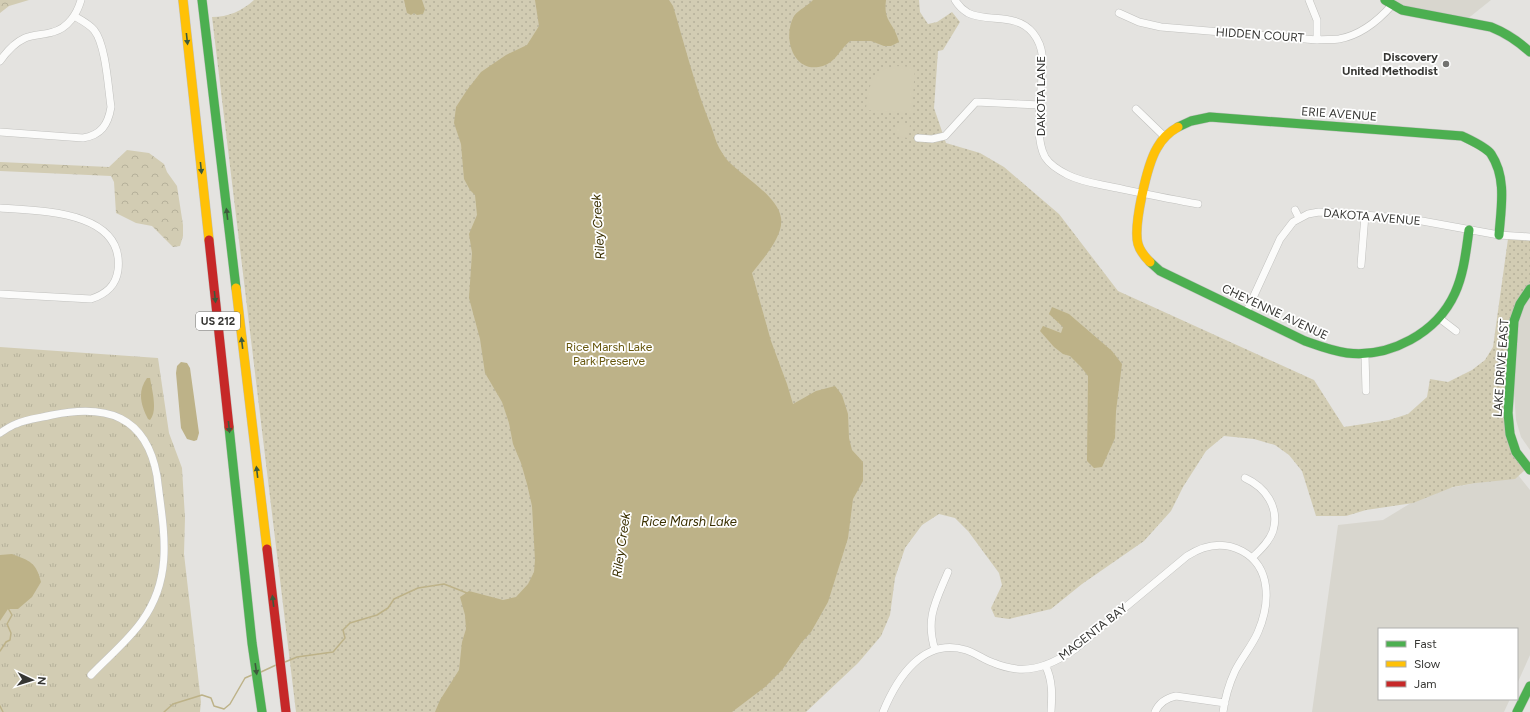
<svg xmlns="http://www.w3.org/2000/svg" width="1530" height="712" font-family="Figtree,sans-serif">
<defs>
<pattern id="grass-tufts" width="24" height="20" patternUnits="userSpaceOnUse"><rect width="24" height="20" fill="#d2ccb3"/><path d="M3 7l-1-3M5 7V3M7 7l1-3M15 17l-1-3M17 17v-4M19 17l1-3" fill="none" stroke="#b5b09a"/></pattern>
<pattern id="forest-crowns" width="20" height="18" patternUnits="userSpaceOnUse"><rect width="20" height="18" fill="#d2ccb3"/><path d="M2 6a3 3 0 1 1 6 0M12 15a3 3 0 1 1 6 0" fill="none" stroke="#b5b09a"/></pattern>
<pattern id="park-dots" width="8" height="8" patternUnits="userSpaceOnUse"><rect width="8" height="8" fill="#d2ccb3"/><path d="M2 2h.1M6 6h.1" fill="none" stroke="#b5b09a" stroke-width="1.8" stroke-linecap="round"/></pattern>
</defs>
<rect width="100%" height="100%" fill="#e4e3e0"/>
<path fill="#d8d6ce" d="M1385 0H1491L1466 20 1423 15Z
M1530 289V450L1521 437 1516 420 1514 393 1516 317Z
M1518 475 1530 490V655L1517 684V629H1379V699H1510L1504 712H1312L1338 525 1383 520 1429 492Z"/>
<path fill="url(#grass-tufts)" d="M0 347 158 358 169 433 182 468 185 518 184 554 201 702 200 712H0Z"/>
<path fill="url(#forest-crowns)" d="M0 0H29L9 6 0 13Z
M127 150 149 153 164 164 167 172 177 186 183 225V236L180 246 173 247 152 226 136 223 116 213 114 182 111 176 0 171V162L109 167Z"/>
<path fill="url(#park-dots)" d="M254 0H919L920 12 928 24 937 22 952 12 960 22 943 50 938 51 934 108 946 143 980 153 1004 167 1059 214 1118 291 1314 380 1344 427 1389 420 1408 414 1427 397 1430 379 1448 382 1472 370 1485 360 1493 347 1508 239 1530 237V289L1523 298 1513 341 1503 402 1509 423 1525 470 1515 479 1476 483 1453 487 1413 503 1366 510 1346 516H1316L1302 471 1289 455 1275 445 1254 439 1224 436 1206 451 1183 487 1171 511 1144 541 1082 584 1051 609 1009 619 995 617 991 608 1002 585 999 573 968 531 955 518 939 514 922 525 905 548 895 578 890 615 881 636 858 663 806 712H296L212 17C228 17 242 11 254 0Z"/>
<path fill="#d2ccb3" d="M894 66 915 67 912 110 908 113 866 110C868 89 870 72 894 66Z
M896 124 910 125 908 138 895 136Z"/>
<path fill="#bdb288" d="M404 0H422L425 9 423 14 417 15 414 13 411 15 407 13Z
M535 0H669L673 6C685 46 695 87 711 126 714 134 716 143 721 151 723 154 725 158 728 161 742 176 778 196 781 218 784 236 762 260 752 273L771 341 787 384 793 404 816 391 835 386 842 395 848 414 849 438 852 450 863 462V481L853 499 848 538 828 602 811 632 801 643 782 670 765 687 732 712H435L440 700 459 670 462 642 466 629 465 615 460 597 469 591 503 600 516 597 528 584 534 572 535 560 532 506 527 484 521 463 513 444 509 423 502 402 485 373 480 339 469 298 472 253 469 234 477 215 475 195 470 190 464 179 461 144 454 123 456 107 467 90 481 72 506 55 527 45 539 26Z
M813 0H886C883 22 894 22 899 42L891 46H884L871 41H850C840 49 836 62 823 66 793 75 782 37 794 16 799 9 808 6 813 0Z
M1052 307 1069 314 1112 351 1122 364 1116 411 1115 438 1102 467 1094 468 1087 461 1088 376 1081 367 1070 356 1063 354 1054 347 1040 331 1043 326 1061 333 1063 327 1049 314Z
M181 362 187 363 190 368 199 433 197 440 194 441 187 439 181 428 176 373 177 366Z
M147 378H150C152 390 158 411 150 420L148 419C141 405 137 392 147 378Z
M12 554C30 561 36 562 41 582L32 597 18 609H8L0 621V555Z"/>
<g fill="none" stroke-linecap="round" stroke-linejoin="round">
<path stroke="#bdb288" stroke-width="1.5" d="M0 651 6 642 10 640 11 633 7 624 12 615 8 608
M285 662 297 657 333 652 345 638 343 630 350 623 377 615 388 608 394 599 418 588 444 584 467 593
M261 672 276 665
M0 706 3 712
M164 712 173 704 202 695 211 698 214 706 224 709 230 704 245 678 252 675"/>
<defs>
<path id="street" d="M955 0C958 5 963 10 968 13 988 23 1016 12 1033 33 1046 49 1043 68 1041 88 1040 107 1035 138 1045 157 1050 165 1060 171 1068 175 1082 182 1098 184 1112 187 1141 193 1169 199 1198 204
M1309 0 1317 20V40
M1119 13 1139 22 1161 27 1317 40C1324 39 1332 40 1339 39 1361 35 1378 21 1392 5
M0 61C7 51 14 43 25 38 34 34 44 35 53 32 68 28 77 14 81 0
M1136 109 1165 137
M0 132 83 138C101 135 108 125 111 107 108 87 106 45 94 30 89 24 81 20 74 16
M918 138 932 139 945 136 976 102 1040 105
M0 208C39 211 125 210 118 270 116 286 106 294 91 299L0 294
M1295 210 1299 218
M1361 265 1365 215
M1246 313 1280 239 1293 222 1308 214 1319 212 1341 213 1411 219 1499 235 1530 237
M1439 318 1456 331
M1365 354 1366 391
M0 433C5 430 10 426 16 424 27 419 40 418 52 415 106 404 146 415 157 476 163 528 175 575 142 621 128 641 108 657 91 675
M1245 478C1265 487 1280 507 1273 531 1269 542 1260 550 1252 558
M935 650C925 618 936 601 948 572
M1045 665C1053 680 1052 696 1051 712
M883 712C897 678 923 637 966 650 976 653 984 660 994 663 1001 666 1009 668 1017 669 1038 671 1057 661 1074 650L1187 556C1204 545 1223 541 1242 551 1272 567 1270 604 1258 632 1252 646 1242 657 1235 671 1229 684 1225 698 1223 712
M1155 712C1159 703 1166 698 1176 696L1225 703"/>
<path id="fast" d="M202 0 236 288
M1385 0 1402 10 1491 27C1506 33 1518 41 1530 52
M1178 127 1191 121 1210 117 1462 136C1470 140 1486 147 1491 154 1507 178 1501 208 1499 235
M1150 262 1160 271 1305 341C1319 346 1332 351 1347 353 1390 358 1437 333 1455 293 1464 273 1466 251 1469 230
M1530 289 1520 304 1514 321 1508 413 1510 434 1516 452 1530 470
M229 427 252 643 262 712
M1517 712 1530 686"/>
<path id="slow" d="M183 0 209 240
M1150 262C1145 257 1140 251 1138 244 1133 226 1147 165 1157 148 1162 139 1169 132 1178 127
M236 288 267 549"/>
<path id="jam" d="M209 240 229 427
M267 549 286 712"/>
</defs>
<use href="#street" stroke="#c1c1be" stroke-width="8"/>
<use href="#fast" stroke="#c1c1be" stroke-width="10"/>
<use href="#slow" stroke="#c1c1be" stroke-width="10"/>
<use href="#jam" stroke="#c1c1be" stroke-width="10"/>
<use href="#street" stroke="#fbfbfa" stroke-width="7"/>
<use href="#fast" stroke="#4caf50" stroke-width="9"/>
<use href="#slow" stroke="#ffc107" stroke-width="9"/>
<use href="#jam" stroke="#c62828" stroke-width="9"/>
</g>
<defs><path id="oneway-solid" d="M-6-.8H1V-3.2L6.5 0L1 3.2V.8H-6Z"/></defs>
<g fill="#3d5a3c">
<use href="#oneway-solid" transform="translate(187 39) rotate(84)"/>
<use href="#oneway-solid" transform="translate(201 168) rotate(84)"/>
<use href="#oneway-solid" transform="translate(227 214) rotate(-97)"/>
<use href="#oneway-solid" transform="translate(215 297) rotate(84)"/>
<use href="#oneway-solid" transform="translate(242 343) rotate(-97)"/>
<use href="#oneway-solid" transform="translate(229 427) rotate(84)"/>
<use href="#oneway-solid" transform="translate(257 472) rotate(-97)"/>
<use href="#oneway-solid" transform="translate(273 601) rotate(-97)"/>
<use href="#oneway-solid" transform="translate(256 669) rotate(82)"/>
</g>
<circle fill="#737370" stroke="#fff" stroke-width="1.5" cx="1446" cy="64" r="4"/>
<g text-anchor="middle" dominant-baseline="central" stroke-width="3.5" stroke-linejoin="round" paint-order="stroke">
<rect fill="#fff" stroke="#727270" stroke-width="1" x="196" y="312" width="44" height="18" rx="3"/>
<g font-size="11" font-weight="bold" fill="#363633">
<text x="218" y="321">US 212</text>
</g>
<g font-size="12" fill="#363633" stroke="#fff">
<text transform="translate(1260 35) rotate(4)">HIDDEN COURT</text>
<text transform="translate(1041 96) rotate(-90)">DAKOTA LANE</text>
<text transform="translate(1339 114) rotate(4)">ERIE AVENUE</text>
<text transform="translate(1372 217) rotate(5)">DAKOTA AVENUE</text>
<text transform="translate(1275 312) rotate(25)">CHEYENNE AVENUE</text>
<text transform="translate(1501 368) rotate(-86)">LAKE DRIVE EAST</text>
<text transform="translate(1093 632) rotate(-38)">MAGENTA BAY</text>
</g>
<g font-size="12" font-weight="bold" fill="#363633" stroke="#fff" text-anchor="end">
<text x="1438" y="57">Discovery<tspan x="1438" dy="14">United Methodist</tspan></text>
</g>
<g font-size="12" fill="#66560d" stroke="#fff">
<text x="609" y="347">Rice Marsh Lake<tspan x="609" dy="14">Park Preserve</tspan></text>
</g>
<g font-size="13" font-style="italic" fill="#3a2f00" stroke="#fff">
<text transform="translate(598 227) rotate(-94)">Riley Creek</text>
<text x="689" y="521">Rice Marsh Lake</text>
<text transform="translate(621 545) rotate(-82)">Riley Creek</text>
</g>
</g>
<rect x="1378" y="628" width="140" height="72" fill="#ffffff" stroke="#afafad"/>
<rect x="1386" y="641" width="20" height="6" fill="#4caf50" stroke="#afafad"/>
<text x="1414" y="648" font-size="12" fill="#363633">Fast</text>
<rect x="1386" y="661" width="20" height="6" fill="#ffc107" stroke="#afafad"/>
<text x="1414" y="668" font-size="12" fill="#363633">Slow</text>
<rect x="1386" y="681" width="20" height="6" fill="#c62828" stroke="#afafad"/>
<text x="1414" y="688" font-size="12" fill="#363633">Jam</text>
<g transform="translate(32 680) rotate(94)" stroke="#ffffff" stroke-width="3" paint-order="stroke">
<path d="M0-3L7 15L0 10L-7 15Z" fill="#363633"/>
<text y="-6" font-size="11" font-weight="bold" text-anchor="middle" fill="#363633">N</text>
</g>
</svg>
